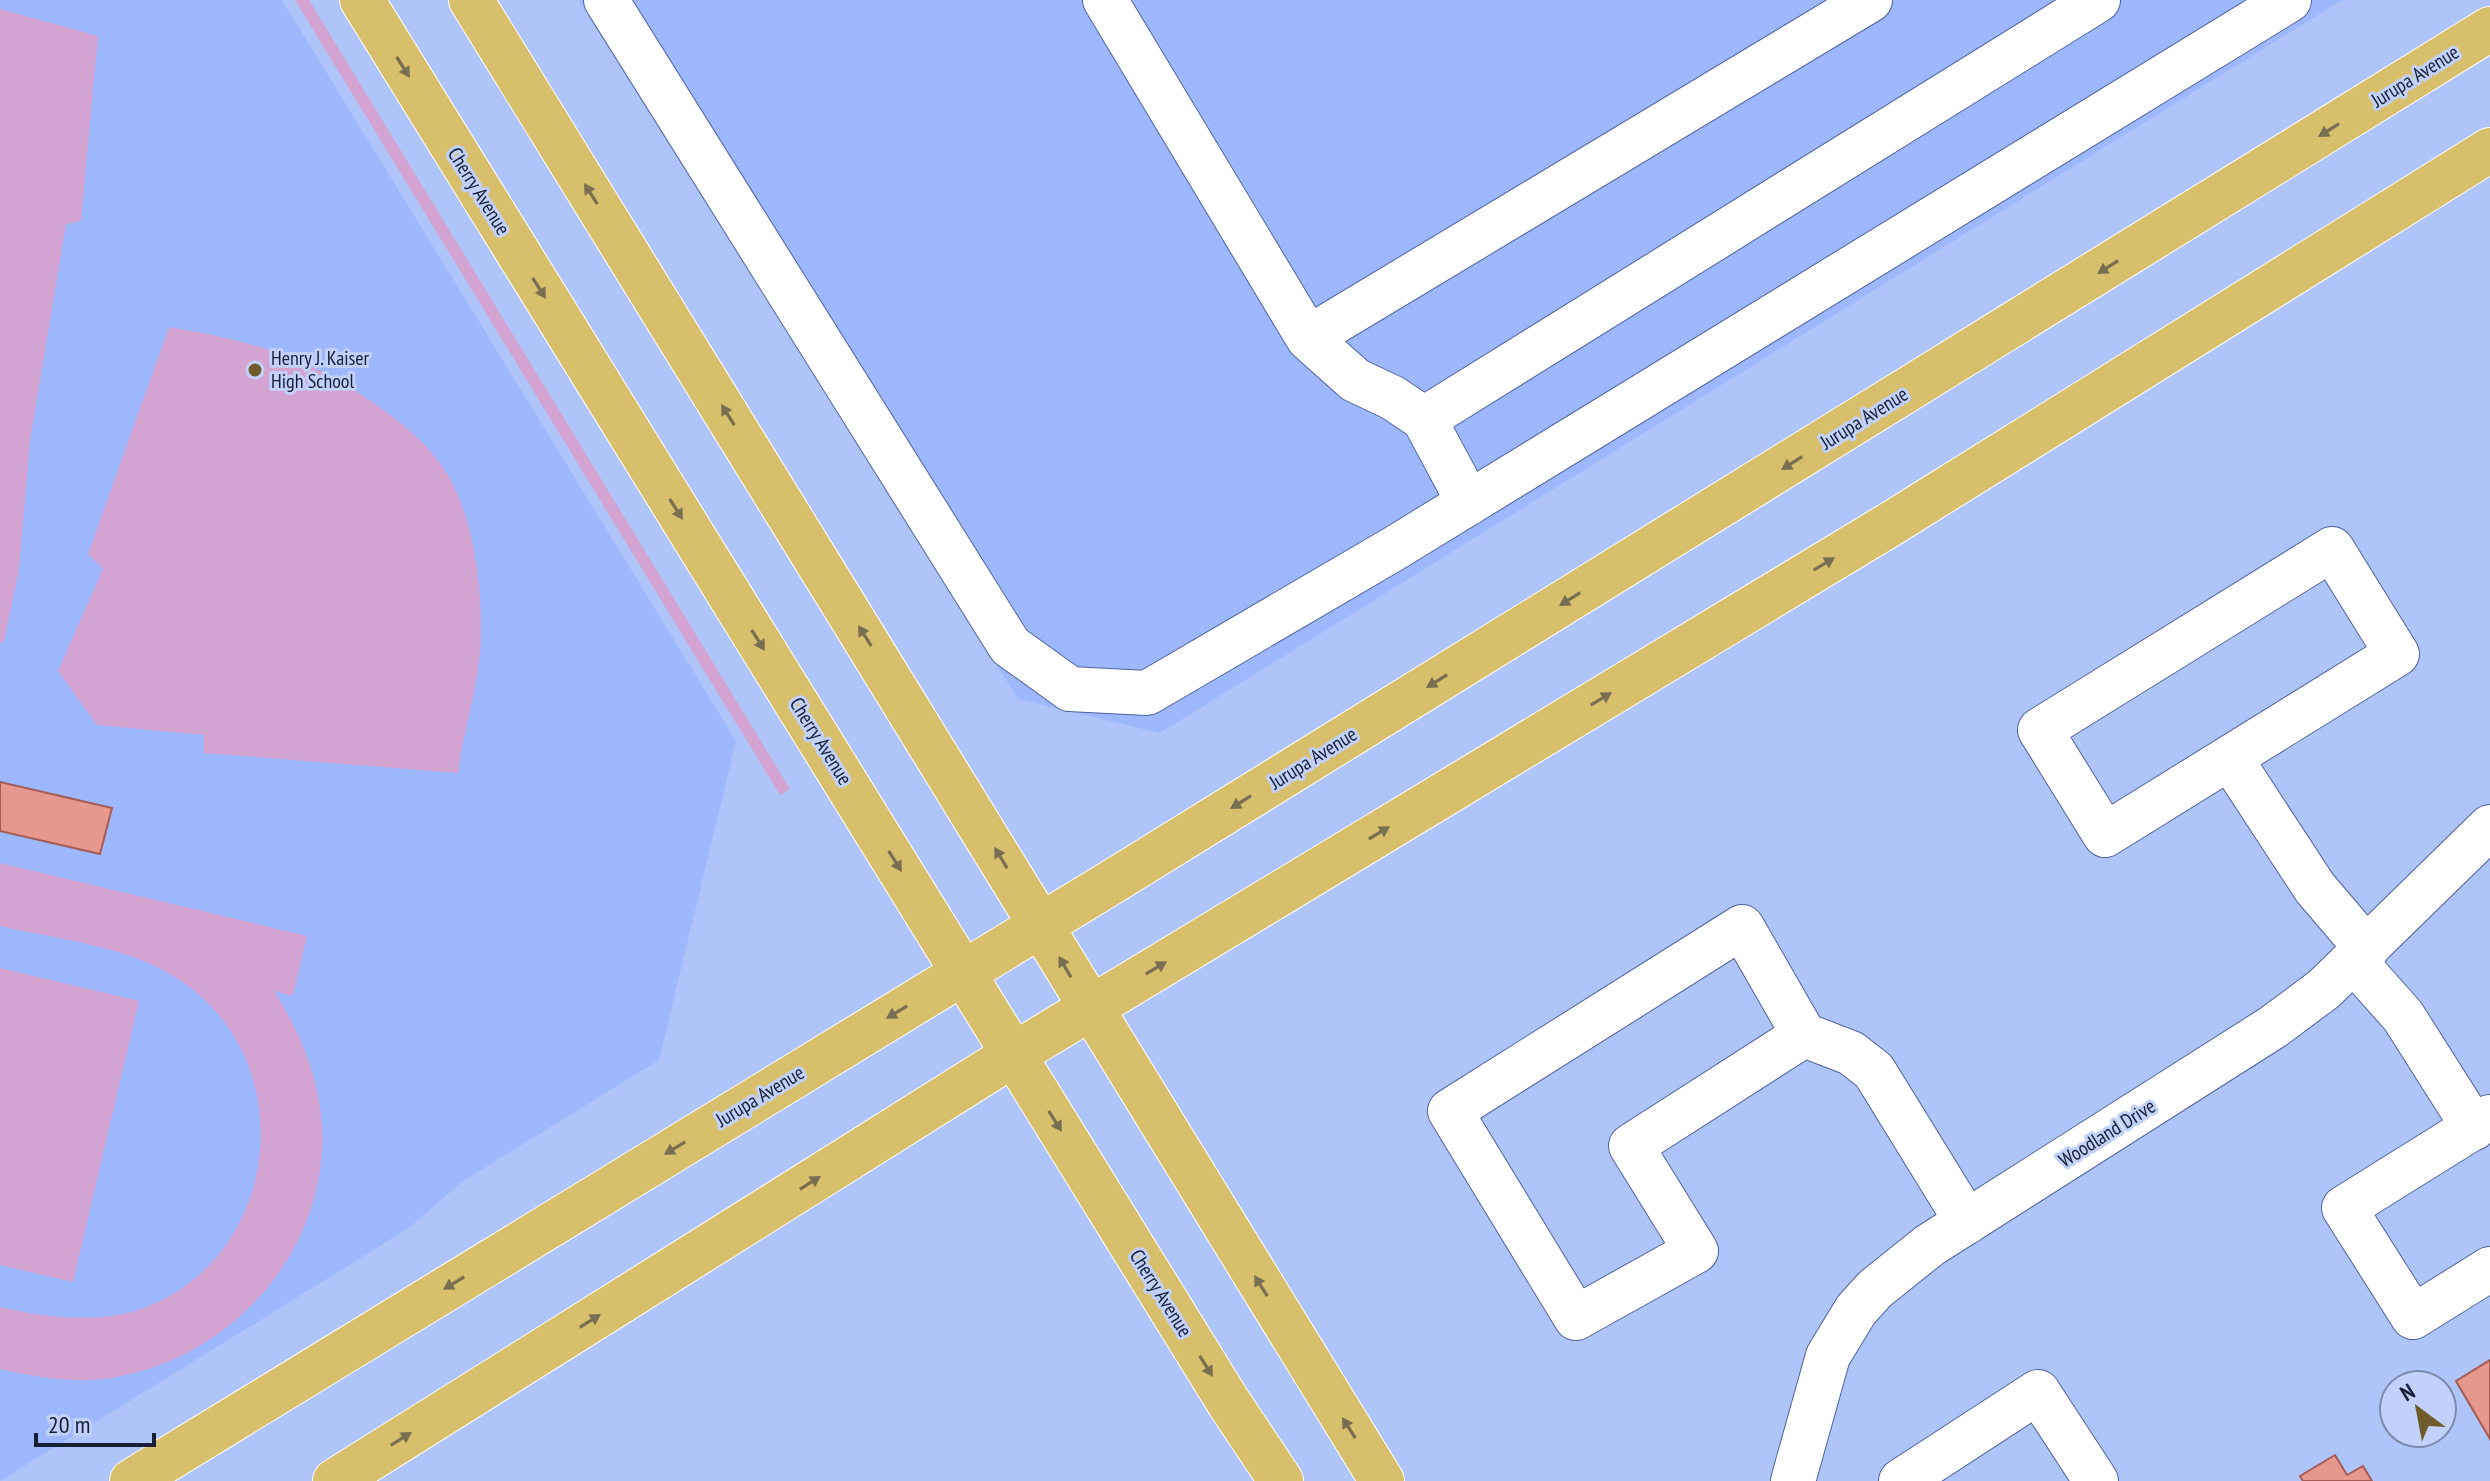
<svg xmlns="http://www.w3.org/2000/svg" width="2490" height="1481" font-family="'PT Sans Narrow',sans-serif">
<rect width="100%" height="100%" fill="#afc4f8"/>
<path fill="#9db8ff" d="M0 0H282L736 741 659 1060 463 1181 411 1226 380 1246 0 1481Z
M578 0H2342L1160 733 1018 699Z"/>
<path fill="#d3a3d1" d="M295 0H309L790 789 780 795Z
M0 9 98 36 81 221 66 224 30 441 19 570 4 641 0 644Z
M169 327C254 341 316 359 386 412 410 429 434 451 449 477 474 522 482 585 481 636 480 683 464 727 458 773L204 753V735L97 725 58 671 103 569 88 554Z
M0 863 307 936 293 996 274 991C304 1038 326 1094 322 1152 314 1273 211 1372 91 1380 60 1381 30 1376 0 1369V1307C42 1317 95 1324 138 1310 279 1263 304 1067 184 983 133 946 60 940 0 926Z
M0 968 139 1001 73 1282 0 1265Z"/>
<path fill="#e7988e" stroke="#a45c53" stroke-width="2" d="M0 782 112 808 100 854 0 831Z
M2490 1360V1439L2456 1381Z
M2335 1455 2347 1475 2363 1466 2372 1481H2303L2300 1476Z"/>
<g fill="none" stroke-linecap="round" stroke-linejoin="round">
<defs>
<path id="minor" d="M606 0 1010 646 1070 689 1147 693 1395 548 2289 0
M1105 0 1308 338 1355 380 1393 398 1424 419 1469 503
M1308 338 1870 0
M1424 419 2098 0
M2332 549 2397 654 2105 835 2040 730Z
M2230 758 2315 888 2367 949
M2354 961 2403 1016 2474 1128
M1804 1035 1631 1146 1696 1251 1576 1318 1450 1111 1742 927 1804 1035 1851 1053 1874 1071 1967 1222
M2490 1117 2344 1208 2413 1317 2490 1269
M1793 1481 1828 1356 1856 1310 1875 1289 1930 1245 2273 1027 2324 989 2490 827
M1901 1481 2038 1392 2096 1481"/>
<path id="major" d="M362 0 1229 1403 1281 1481
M471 0C776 493 1078 987 1382 1481
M132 1481 1120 877 2490 29
M335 1481 1013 1055 1889 525 2490 150"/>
</defs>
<use href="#minor" stroke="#4e639d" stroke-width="46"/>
<use href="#major" stroke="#fff" stroke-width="46"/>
<use href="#minor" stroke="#fff" stroke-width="44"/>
<use href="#major" stroke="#d8bf6b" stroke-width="44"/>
</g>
<defs><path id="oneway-solid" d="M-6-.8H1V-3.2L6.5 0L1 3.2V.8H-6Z" transform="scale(2)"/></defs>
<g fill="#786f51">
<use href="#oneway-solid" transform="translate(403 67) rotate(58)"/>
<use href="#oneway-solid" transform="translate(2329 130) rotate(148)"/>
<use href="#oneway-solid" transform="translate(591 194) rotate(-122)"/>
<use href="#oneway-solid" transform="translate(2108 267) rotate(148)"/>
<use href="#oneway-solid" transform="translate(539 288) rotate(58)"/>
<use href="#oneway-solid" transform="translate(728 415) rotate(-122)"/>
<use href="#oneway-solid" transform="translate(1792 463) rotate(148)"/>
<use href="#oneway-solid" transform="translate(676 509) rotate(58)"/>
<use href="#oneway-solid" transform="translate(1824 564) rotate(-31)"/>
<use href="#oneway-solid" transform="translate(1570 599) rotate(148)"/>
<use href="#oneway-solid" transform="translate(865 636) rotate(-122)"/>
<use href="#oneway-solid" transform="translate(758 640) rotate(58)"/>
<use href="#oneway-solid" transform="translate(1437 681) rotate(148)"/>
<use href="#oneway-solid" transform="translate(1601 699) rotate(-31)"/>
<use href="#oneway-solid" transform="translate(1241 802) rotate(148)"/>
<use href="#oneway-solid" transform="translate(1379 833) rotate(-31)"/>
<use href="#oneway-solid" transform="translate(1001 858) rotate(-121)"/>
<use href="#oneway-solid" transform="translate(895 861) rotate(58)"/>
<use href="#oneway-solid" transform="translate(1065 967) rotate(-120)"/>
<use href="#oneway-solid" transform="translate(1156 968) rotate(-31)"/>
<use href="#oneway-solid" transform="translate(897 1012) rotate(149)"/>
<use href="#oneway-solid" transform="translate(1055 1121) rotate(58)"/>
<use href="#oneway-solid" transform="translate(675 1148) rotate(149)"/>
<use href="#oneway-solid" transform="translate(810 1183) rotate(-32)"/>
<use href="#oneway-solid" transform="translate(454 1283) rotate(149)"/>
<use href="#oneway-solid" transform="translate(1261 1286) rotate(-122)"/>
<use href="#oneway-solid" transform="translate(590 1321) rotate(-32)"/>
<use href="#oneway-solid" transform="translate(1206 1366) rotate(58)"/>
<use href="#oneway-solid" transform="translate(1349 1428) rotate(-122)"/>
<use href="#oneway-solid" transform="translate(401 1439) rotate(-32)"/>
</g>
<circle fill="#6f5c2a" stroke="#c1d1f9" stroke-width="3" cx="255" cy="370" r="8"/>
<g text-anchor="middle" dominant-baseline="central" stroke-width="6" stroke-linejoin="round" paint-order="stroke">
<g font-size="20" fill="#171f37" stroke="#c1d1f9">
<text transform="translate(2415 76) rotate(-32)">Jurupa Avenue</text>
<text transform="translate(479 191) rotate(58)">Cherry Avenue</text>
<text transform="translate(1864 418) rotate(-32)">Jurupa Avenue</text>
<text transform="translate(821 741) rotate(58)">Cherry Avenue</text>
<text transform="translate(1313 758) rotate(-32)">Jurupa Avenue</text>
<text transform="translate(760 1096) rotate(-31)">Jurupa Avenue</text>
<text transform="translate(2107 1133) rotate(-32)">Woodland Drive</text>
<text transform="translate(1161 1293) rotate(58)">Cherry Avenue</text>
</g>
<g font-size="20" fill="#171f37" stroke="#c1d1f9" text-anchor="start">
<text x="271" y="358">Henry J. Kaiser<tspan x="271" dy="23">High School</tspan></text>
</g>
</g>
<g transform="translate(2418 1409) rotate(328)"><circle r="38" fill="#c1d1f9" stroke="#7d8aab" stroke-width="2"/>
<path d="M0-6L14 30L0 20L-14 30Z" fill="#6f5c2a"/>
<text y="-12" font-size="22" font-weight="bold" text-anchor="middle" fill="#171f37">N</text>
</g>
<path d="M36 1433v12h118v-12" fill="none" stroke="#171f37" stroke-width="4"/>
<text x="48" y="1433" font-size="24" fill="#171f37" stroke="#c1d1f9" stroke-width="6" paint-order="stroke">20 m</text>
</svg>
